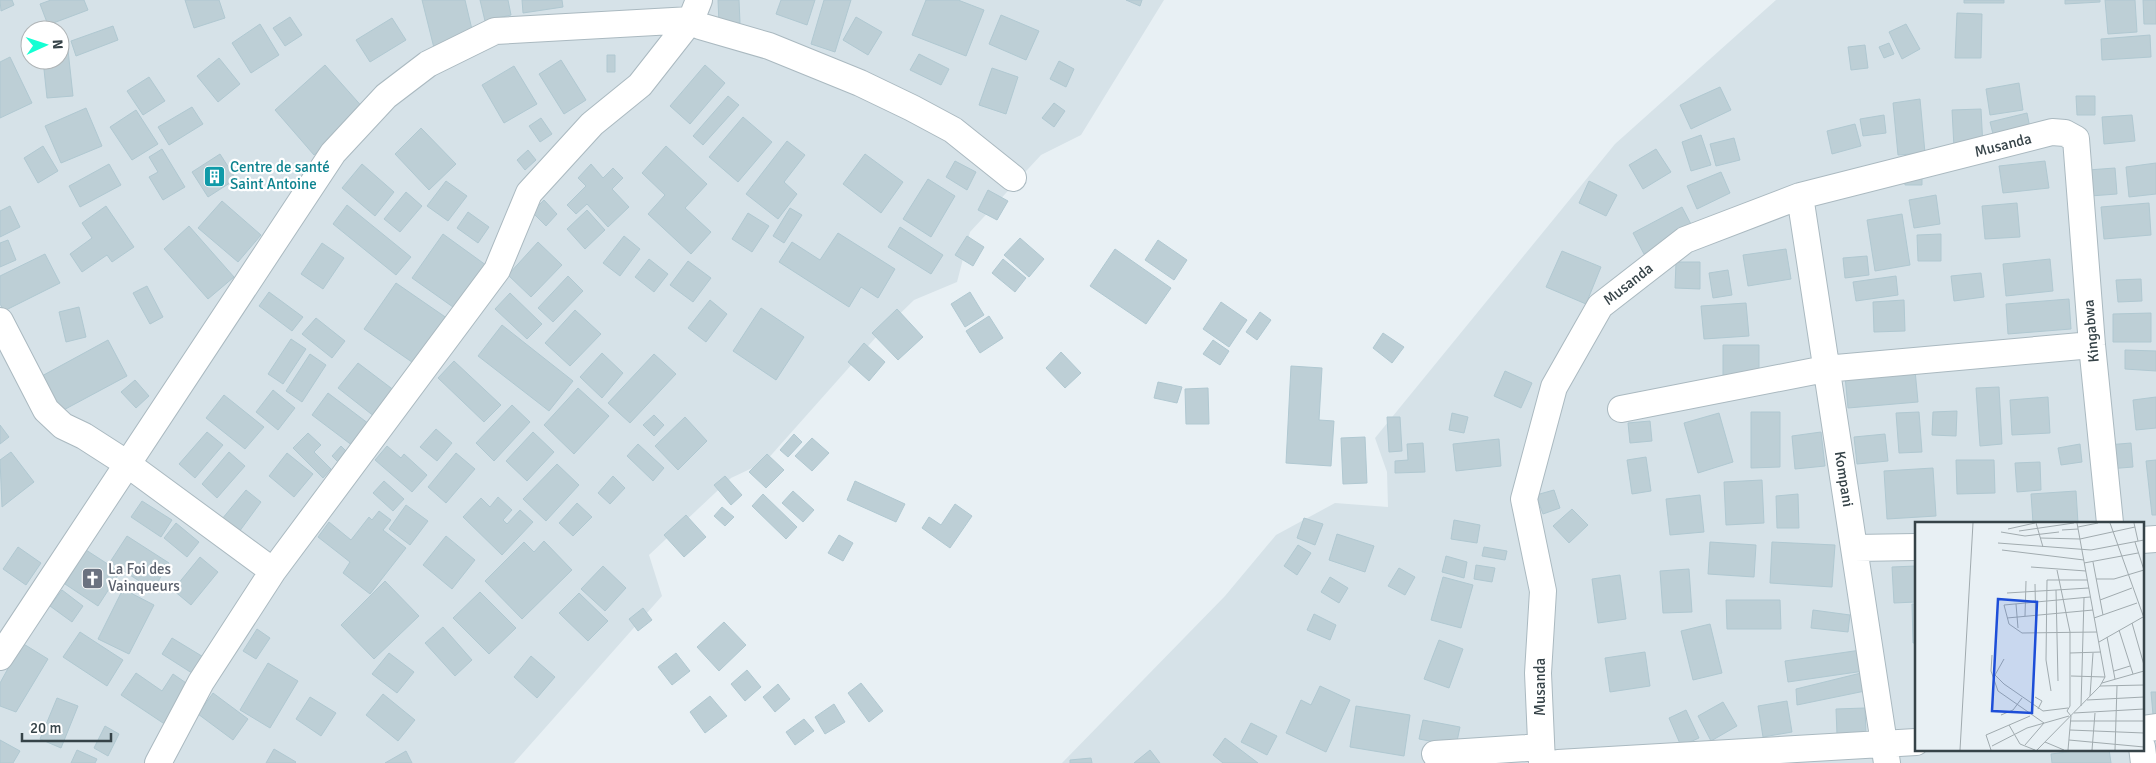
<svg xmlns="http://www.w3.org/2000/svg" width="2156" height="763" font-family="Signika,sans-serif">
<rect width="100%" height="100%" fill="#e8f0f4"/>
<path fill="#d6e2e8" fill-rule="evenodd" d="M0 0H1164L1081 135 1041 155 970 232 957 282 914 300 877 336 765 462 731 478 649 555 662 596 514 763H0ZM30 30H60V60H30Z
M1776 0H2156V763H1062L1225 596 1276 535 1335 503 1388 507 1387 472 1375 438 1615 144ZM1916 523H2142V749H1916Z"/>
<path fill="#bdcfd6" stroke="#b0c8d1" d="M0 0H12L14 5 1 11Z
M51 0H84L88 10 48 25 40 4Z
M185 0H219L225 18 194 28Z
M422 0H465L474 38 434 48Z
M480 0H508L511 15 485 21Z
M522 0H562L563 7 523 13Z
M718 0H739L740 23 719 24Z
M781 0H815L807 25 776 14Z
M824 0H851L835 52 811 44Z
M926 0H958L984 10 966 56 912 35Z
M1126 0H1142L1140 6Z
M1964 0H2004V3H1964Z
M2065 0H2100V2L2065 4Z
M2105 0H2135L2137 32 2108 34Z
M2143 0H2156V24H2144Z
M1957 13 1982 14 1981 58H1955Z
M1001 15 1039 31 1026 60 989 44Z
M290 17 302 35 285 46 273 28Z
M856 17 882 32 868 55 843 40Z
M392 18 406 40 370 62 356 40Z
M260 24 279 55 251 73 232 43Z
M1906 24 1920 49 1902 59 1889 32Z
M113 26 118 40 76 56 71 41Z
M2150 35 2151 57 2102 60 2101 39Z
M1889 43 1894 54 1884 58 1879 47Z
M1865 45 1868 68 1851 70 1848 47Z
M68 50 73 96 47 98 43 60H60V51Z
M919 54 949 69 941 85 910 70Z
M607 55H615V72H607Z
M10 57 32 103 0 118V62Z
M219 58 240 84 218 102 197 76Z
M561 60 586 100 564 114 539 74Z
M1059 61 1074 69 1066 87 1050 79Z
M325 65 365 110 314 155 275 110Z
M705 65 725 83 690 124 670 106Z
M514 66 537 104 504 123 482 85Z
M992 68 1018 77 1006 114 979 105Z
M149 77 165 101 143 115 127 91Z
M2019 83 2023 110 1990 115 1986 89Z
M1720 87 1731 110 1691 129 1680 105Z
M728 96 739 105 703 145 693 136Z
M2076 96H2095V115H2077Z
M1920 99 1925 153 1898 155 1893 103Z
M1054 103 1065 111 1054 127 1042 118Z
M192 107 203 124 169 145 158 127Z
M86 108 102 146 61 163 45 126Z
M1981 109 1983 147 1954 148 1952 110Z
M136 110 158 144 132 160 110 127Z
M2027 113 2031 133 1995 142 1990 122Z
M1884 115 1886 133 1863 136 1860 119Z
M2132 115 2135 141 2104 144 2102 117Z
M743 117 772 142 738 182 709 157Z
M541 118 552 134 540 142 529 126Z
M1855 124 1861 146 1832 154 1827 131Z
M421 128 456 164 429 190 395 154Z
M1701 135 1711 165 1691 171 1682 142Z
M1734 138 1740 160 1716 166 1710 144Z
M787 141 805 155 784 182 797 194 778 219 746 194Z
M43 146 58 171 38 183 24 158Z
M666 146 707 184 685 208 711 232 691 254 648 214 665 195 642 173Z
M162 149 185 187 163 200 149 177 158 172 149 157Z
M1656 149 1671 172 1643 189 1629 165Z
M528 150 536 160 525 170 517 160Z
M220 154 236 179 208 197 192 172Z
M865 154 903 182 881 213 843 184Z
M955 161 976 172 967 190 946 177Z
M2045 161 2049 188 2003 193 1999 166Z
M2156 163V194L2129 197 2126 167Z
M109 164 121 185 80 207 69 186Z
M362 164 394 192 375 216 342 188Z
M591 164 603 178 613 168 623 178 612 189 629 207 608 227 587 204 576 214 567 205 586 186 578 178Z
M2115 168 2117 194 2090 196 2088 170Z
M1721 172 1730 193 1697 209 1687 186Z
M1904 176H1922V185H1905Z
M928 179 955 196 931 237 903 219Z
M446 181 467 196 448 221 427 206Z
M1589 181 1617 195 1606 216 1579 203Z
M988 190 1008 201 997 220 978 210Z
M406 192 422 206 400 232 384 219Z
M1936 195 1940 224 1914 228 1909 200Z
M544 200 557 214 546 226 532 212Z
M222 201 261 235 238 262 198 228Z
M2017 203 2020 237 1985 239 1982 206Z
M2149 203 2151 235 2104 239 2101 207Z
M347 205 411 257 396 275 333 224Z
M10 206 20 227 0 237V211Z
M106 206 134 247 112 262 107 255 82 272 70 254 92 238 82 223Z
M1682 207 1693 228 1644 254 1633 233Z
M790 208 802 215 784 243 773 236Z
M587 210 605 230 585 249 567 229Z
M468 212 489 227 478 243 457 228Z
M748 213 769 226 752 252 732 239Z
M1902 214 1910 265 1875 271 1867 220Z
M189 226 234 277 208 299 164 249Z
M900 227 943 255 931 274 888 247Z
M838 233 895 269 878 298 861 287 849 307 779 262 792 242 820 260Z
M443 234 490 268 460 312 412 278Z
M1941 234V261H1918L1917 235Z
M624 236 640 249 620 276 603 263Z
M967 236 984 247 973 266 955 255Z
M1020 238 1044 259 1029 277 1004 255Z
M8 240 16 260 0 267V243Z
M1158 240 1187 260 1174 280 1145 260Z
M538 242 562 265 531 297 508 275Z
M322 243 344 258 323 289 301 274Z
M1115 249 1171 288 1146 324 1090 286Z
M1786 249 1791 279 1748 286 1743 255Z
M1562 251 1601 267 1586 304 1546 287Z
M45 254 60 283 4 311 0 304V276Z
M1867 256 1869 275 1845 278 1843 258Z
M649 259 668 274 654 292 635 277Z
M1003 259 1026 278 1015 292 992 273Z
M2050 259 2053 291 2006 296 2003 264Z
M688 261 711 278 693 302 670 285Z
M1676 262H1700V289L1675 288Z
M1728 270 1732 295 1713 298 1709 273Z
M1981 273 1984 297 1954 301 1951 276Z
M568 276 583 291 553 322 538 308Z
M1896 276 1898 295 1856 301 1853 282Z
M2141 279 2142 301 2118 302 2116 280Z
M396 283 454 323 422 369 364 329Z
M147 286 163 317 150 324 133 293Z
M269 292 303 317 292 331 259 306Z
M970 292 984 315 965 327 951 304Z
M510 293 542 324 527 339 495 309Z
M2069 299 2071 329 2008 334 2006 304Z
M710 300 727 314 706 342 688 328Z
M1904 300 1905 331 1874 332 1873 302Z
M1221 302 1247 320 1229 347 1203 329Z
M1746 303 1749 336 1704 339 1701 306Z
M79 307 86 337 66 342 59 312Z
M761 308 804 337 776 380 733 351Z
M897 309 923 337 898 360 872 333Z
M575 310 601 334 570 366 545 343Z
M1260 312 1271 320 1257 340 1246 332Z
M2151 313V342H2113V314Z
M989 316 1003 338 980 353 966 331Z
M316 318 345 341 332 358 302 334Z
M502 325 573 381 549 411 478 356Z
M1383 333 1404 347 1392 363 1373 348Z
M291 339 306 349 283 384 268 374Z
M108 340 127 376 58 413 40 377Z
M1213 340 1229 351 1220 365 1203 354Z
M864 343 885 362 869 381 848 362Z
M1723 345H1759V375H1723Z
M2125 350 2156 351V371L2125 369Z
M1061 352 1081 373 1065 388 1046 368Z
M602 353 623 373 602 398 580 377Z
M310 354 326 365 302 402 286 391Z
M654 354 676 374 630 423 608 403Z
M454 361 501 405 484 422 438 378Z
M358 363 395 391 375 417 338 388Z
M1291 366 1322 368 1319 420 1334 421 1331 466 1286 463Z
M1915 370 1918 402 1848 408 1845 376Z
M1505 371 1532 383 1521 408 1494 396Z
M135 380 149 396 136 408 121 392Z
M1158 382 1182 387 1177 403 1154 398Z
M1999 387 2002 444 1980 446 1976 388Z
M578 388 609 416 574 454 544 425Z
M1208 388 1209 424H1186L1185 389Z
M273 390 295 408 278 430 256 412Z
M328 393 373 427 357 449 312 415Z
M224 395 264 427 245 449 206 418Z
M2048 397 2050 433 2012 435 2010 400Z
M2156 397V428L2136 430 2133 400Z
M512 405 530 422 494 461 476 443Z
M1957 411 1956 436 1932 435 1933 412Z
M1751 412H1780V467L1751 468Z
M1919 412 1922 452 1899 453 1896 413Z
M1452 413 1468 417 1464 433 1449 430Z
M1719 413 1733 462 1698 473 1684 423Z
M654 415 664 425 654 436 643 425Z
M685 417 707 441 678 470 655 446Z
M1387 417H1400L1402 451 1389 452Z
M1650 421 1652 441 1630 443 1628 423Z
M0 425 9 437 0 444Z
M436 429 452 443 437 461 420 447Z
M207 432 223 445 195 478 179 464Z
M533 432 554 452 527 481 506 461Z
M1821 432 1825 466 1795 469 1792 436Z
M308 433 321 445 314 452 331 469 323 478 293 448Z
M794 434 802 442 788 457 780 450Z
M1885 434 1888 461 1857 464 1854 437Z
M1365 437 1367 483 1343 484 1341 438Z
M812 438 829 453 812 471 795 456Z
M1499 439 1501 466 1456 471 1453 444Z
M1423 443 1425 472 1395 473V461L1408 460 1407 444Z
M2131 443 2133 467 2108 469 2107 445Z
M638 444 664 468 653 481 627 456Z
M2080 444 2082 462 2061 465 2058 448Z
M341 446 353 458 344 468 332 456Z
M387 446 401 458 404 454 427 475 412 492 375 460Z
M11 452 34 482 2 507 0 460Z
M229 452 245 466 217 498 202 484Z
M287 453 313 474 294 497 269 476Z
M456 453 475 469 446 503 428 487Z
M767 454 784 470 766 488 749 472Z
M1646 457 1651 491 1632 494 1627 460Z
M1956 460H1994L1995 493 1957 494Z
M2156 460V515H2152L2146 461Z
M2040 462 2041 490 2017 492 2015 463Z
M557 464 579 485 546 521 523 499Z
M1933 468 1936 516 1887 519 1884 471Z
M613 476 625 488 610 504 598 493Z
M725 476 742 495 731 505 714 485Z
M1762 480 1764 523 1726 525 1724 482Z
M384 481 404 499 393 511 373 493Z
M855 481 905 504 896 522 847 500Z
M246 490 261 502 239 532 222 519Z
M1554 490 1560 508 1543 514 1536 495Z
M793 491 814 510 803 522 782 503Z
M2076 491 2078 523H2033L2031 494Z
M763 494 797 527 786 539 752 506Z
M1798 494 1799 528H1777L1776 496Z
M1700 495 1704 532 1670 535 1666 499Z
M498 497 512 510 503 520 507 524 520 510 533 522 502 555 463 517 481 498 490 507Z
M142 501 172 520 161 537 131 517Z
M577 503 592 517 573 536 559 523Z
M955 504 972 516 950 548 922 528 929 517 941 525Z
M406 505 428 521 410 545 389 529Z
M722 507 734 517 725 526 714 516Z
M1572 509 1588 525 1569 543 1553 526Z
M379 511 391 520 383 530 406 548 370 594 343 573 350 562 318 537 329 522 351 540 369 517 372 520Z
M686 515 706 537 684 557 664 535Z
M1304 518 1323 524 1315 545 1297 538Z
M1454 520 1480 525 1477 543 1451 539Z
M176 523 199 542 187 557 164 538Z
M1337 534 1374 546 1365 572 1329 560Z
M839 535 853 543 843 561 828 553Z
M127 536 169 563 153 590 110 562Z
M446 536 475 560 452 589 423 565Z
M544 541 572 570 522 619 485 581 524 542 534 552Z
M1710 542 1756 545 1754 577 1708 574Z
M1772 542 1835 545 1832 587 1770 583Z
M1298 545 1311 553 1297 575 1284 566Z
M18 547 41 563 26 585 3 569Z
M1484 547 1507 551 1505 560 1482 556Z
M86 550 120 572 98 606 65 584Z
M1446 556 1467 562 1464 578 1442 572Z
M200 557 218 572 191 605 173 590Z
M1476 565 1495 568 1492 582 1474 579Z
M603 566 626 588 605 611 581 589Z
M1916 566V602L1894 603 1892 567Z
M1399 568 1415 577 1405 595 1388 586Z
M1689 569 1692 612 1663 613 1660 571Z
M1620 575 1626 619 1598 623 1592 579Z
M1330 577 1348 588 1339 603 1321 592Z
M1443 577 1473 585 1461 628 1431 620Z
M385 581 419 616 374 659 341 625Z
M123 589 154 605 129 654 98 639Z
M62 590 83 606 72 622 50 606Z
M480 592 516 628 489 654 453 618Z
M579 593 608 621 588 641 559 613Z
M1726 600H1780L1781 629H1727Z
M1912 604H1916V643H1913Z
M643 608 652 620 638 631 629 619Z
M1813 610 1850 615 1848 632 1811 628Z
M1314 614 1336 625 1330 640 1307 630Z
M724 622 746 645 719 671 697 647Z
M1710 624 1722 673 1693 680 1681 631Z
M443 627 472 660 455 676 425 643Z
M257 629 270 638 256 659 243 651Z
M80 632 123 660 107 686 63 657Z
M172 638 205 658 195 675 162 654Z
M1439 640 1463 649 1449 688 1424 679Z
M22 643 48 659 16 712 0 706V683Z
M1861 650 1864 671 1788 682 1785 661Z
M1645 652 1650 686 1610 692 1605 658Z
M389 653 414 672 397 693 372 674Z
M676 653 690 671 672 685 658 667Z
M531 656 555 677 537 698 514 677Z
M268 663 298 681 270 728 240 710Z
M747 670 761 687 745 701 731 684Z
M136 673 162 691 173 674 192 687 166 725 121 695Z
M1861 673 1865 691 1797 705 1796 689Z
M861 683 883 711 869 722 848 693Z
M778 684 790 699 775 712 763 697Z
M1320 686 1350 700 1326 752 1286 733 1301 700 1311 705Z
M2151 692H2156V726H2154Z
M213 693 248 719 233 740 198 714Z
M383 694 415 720 398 741 366 715Z
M710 696 727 716 705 733 690 712Z
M310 697 336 713 321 736 296 719Z
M57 698 78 706 61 748 40 739Z
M1787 701 1792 732 1763 737 1758 706Z
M1723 702 1737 726 1711 741 1698 716Z
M834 704 845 722 825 734 815 717Z
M1356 706 1410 715 1404 756 1350 747Z
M1865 708 1866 734 1837 735 1836 709Z
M1686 710 1699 738 1681 746 1669 718Z
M804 719 814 731 795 745 786 732Z
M1423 720 1460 727 1456 746 1419 739Z
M1251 723 1277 736 1267 755 1241 742Z
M105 726 119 734 108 756 94 748Z
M1225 738 1258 763H1223L1213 755Z
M0 740 20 751 13 763H0Z
M274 749 296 762 295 763H266Z
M2090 749H2109L2111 763H2052L2051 754Z
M77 750 97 759 95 763H71Z
M1150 750 1160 763H1134Z
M406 751 412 763H385Z
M1091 758 1092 763H1070V760Z"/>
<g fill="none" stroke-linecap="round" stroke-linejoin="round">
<defs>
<path id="street" d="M1800 196 1887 763
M0 321 46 410 63 426 84 436 126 463 273 571
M1621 409 1825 369 2092 345
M2142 540 2156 539
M1855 548 1916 547
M0 657 333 153 386 96 428 64 495 31 691 20 699 0
M2142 729 2156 727
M2142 747 2144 763
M1435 754 1541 747
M158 763 201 682 273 571 497 270 529 193 592 124 640 85 691 20 700 26 769 46 860 83 912 108 953 130 1013 178
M1542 763 1538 673 1543 591 1524 499 1554 387 1600 306 1685 240 1800 196 2052 132 2065 133 2076 139 2092 345 2110 523
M1558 763 1916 742"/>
</defs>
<use href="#street" stroke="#aab9c0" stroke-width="28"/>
<use href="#street" stroke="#fff" stroke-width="26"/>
</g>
<defs>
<symbol id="building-square" viewBox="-11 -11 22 22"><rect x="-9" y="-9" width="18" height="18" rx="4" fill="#0f9aa8" stroke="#fff"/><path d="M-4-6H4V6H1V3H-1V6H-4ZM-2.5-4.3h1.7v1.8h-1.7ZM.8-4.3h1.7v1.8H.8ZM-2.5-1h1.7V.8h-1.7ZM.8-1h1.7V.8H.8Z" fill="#fff"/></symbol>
<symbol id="church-square" viewBox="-11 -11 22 22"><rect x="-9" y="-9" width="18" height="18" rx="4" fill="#6b7280" stroke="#fff"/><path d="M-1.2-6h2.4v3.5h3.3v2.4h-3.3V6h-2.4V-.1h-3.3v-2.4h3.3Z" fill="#fff"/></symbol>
</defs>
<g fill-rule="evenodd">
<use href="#building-square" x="202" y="164" width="25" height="25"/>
<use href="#church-square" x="80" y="566" width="25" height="25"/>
</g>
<g text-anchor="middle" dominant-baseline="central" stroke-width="4.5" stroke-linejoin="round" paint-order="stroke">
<g font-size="15" fill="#364348" stroke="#fff">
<text transform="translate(2003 145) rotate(-14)">Musanda</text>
<text transform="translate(1628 284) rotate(-38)">Musanda</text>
<text transform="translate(2091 331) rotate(-95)">Kingabwa</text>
<text transform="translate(1844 479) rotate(81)">Kompani</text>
<text transform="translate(1540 687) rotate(-90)">Musanda</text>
</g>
<g font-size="15" fill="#0d838f" stroke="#fff" text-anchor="start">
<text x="230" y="167">Centre de santé<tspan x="230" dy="17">Saint Antoine</tspan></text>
</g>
<g font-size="15" fill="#5b616d" stroke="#fff" text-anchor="start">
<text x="108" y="569">La Foi des<tspan x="108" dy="17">Vainqueurs</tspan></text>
</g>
</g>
<g transform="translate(1915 522)">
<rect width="229" height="229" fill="#e8f0f4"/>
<path fill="none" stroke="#a1abaf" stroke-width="1" d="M121 1 128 25M195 1 229 96M219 1 223 19M163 5 183 1M93 7 120 1M147 8 163 7M104 9 159 1M86 10 110 14 144 10M125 16 165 17 220 5M220 20 229 48M83 21 176 28 229 18M87 28 169 38M178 40 188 93M169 41 223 31M116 45 171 49M142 48 155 110V184L152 189 156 194 153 228M181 57H199L229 48M120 62 121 111M141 68 143 159M92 71 174 66M175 75 89 83 94 102 107 111 182 110M185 78 217 66M101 82 103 106M110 94 111 59M92 96 178 88M179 96 222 81M217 101 229 143M204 108 218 152M192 115 200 157M184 120 228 95M155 131 186 130M77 133 76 149 83 169 129 201 110 223M89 137 80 153 89 162 128 189 153 186M199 149 215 144M156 154 190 155M187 161 229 149M185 164 229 163M136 169 131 138 132 58H172M175 174 178 131M120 175 127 179 123 187M172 178 229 175M166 184 169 76M159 191 229 187M86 193 98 188 107 176M155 199H229M94 203 105 222 120 228M155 208 229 211M154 218 229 225M130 220 149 228M77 224 112 206 154 194M45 228 58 1M76 228 71 213 115 194M122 228 185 164 190 155 162 1M177 228 180 191M200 228 202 164"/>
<path fill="#1d4ed8" fill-opacity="0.15" stroke="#1d4ed8" stroke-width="2.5" d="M83 77 122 80 117 191 77 189Z"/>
<rect width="229" height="229" fill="none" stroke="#364348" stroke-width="2.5"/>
</g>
<g transform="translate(45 45) rotate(87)"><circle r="24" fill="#ffffff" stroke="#afb4b6"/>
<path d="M0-4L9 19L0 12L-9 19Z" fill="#14ffd3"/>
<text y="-8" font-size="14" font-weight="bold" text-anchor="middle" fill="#364348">N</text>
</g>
<path d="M22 733v8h89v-8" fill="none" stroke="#364348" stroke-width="2.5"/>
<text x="30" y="733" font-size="15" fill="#364348" stroke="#ffffff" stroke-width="4" paint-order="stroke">20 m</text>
</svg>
